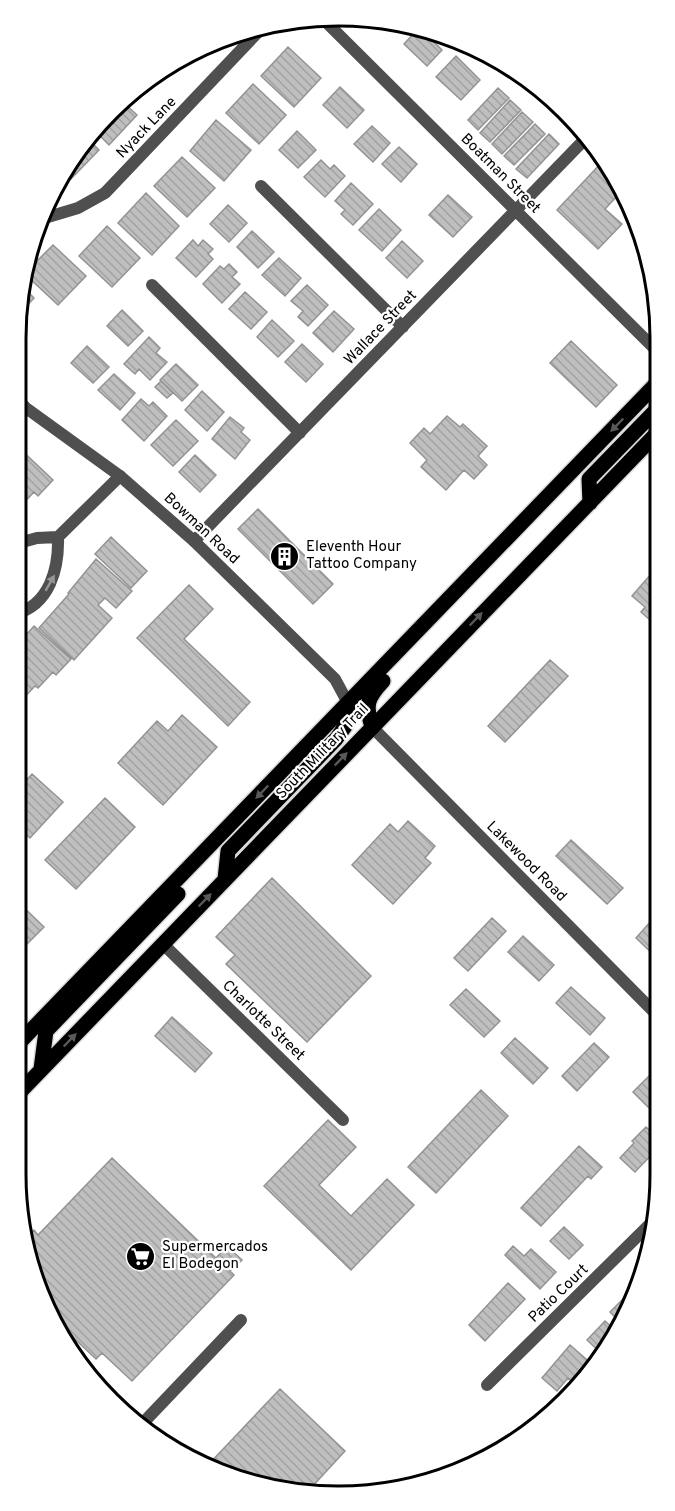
<svg xmlns="http://www.w3.org/2000/svg" width="675" height="1511" font-family="Overpass,sans-serif">
<defs>
<pattern id="building-back-hatch" width="6" height="6" patternUnits="userSpaceOnUse" patternTransform="scale(1.5)"><rect width="6" height="6" fill="#bfbfbf"/><path d="M-1 5l2 2M0 0l6 6M5-1l2 2" fill="none" stroke="#a2a2a2"/></pattern>
</defs>
<rect width="100%" height="100%" fill="#fff"/>
<path fill="url(#building-back-hatch)" stroke="#939393" stroke-width="1.5" d="M416 31 424 32 442 50 427 66 404 44Z
M288 47 321 78 294 107 261 76Z
M456 56 480 80 461 100 436 77Z
M253 84 286 115 259 144 226 113Z
M340 87 364 110 347 128 323 105Z
M498 88 509 98 478 130 468 120Z
M510 100 521 110 490 142 480 133Z
M122 101 137 115 109 145 95 131 109 110Z
M522 112 533 122 502 154 492 144Z
M216 120 251 150 224 181 190 151Z
M535 124 545 134 514 165 504 156Z
M372 126 390 143 373 162 354 144Z
M297 131 316 150 298 168 279 150Z
M549 134 559 144 527 178 516 169Z
M89 140 99 150 71 179 66 174Z
M399 147 417 164 401 182 382 164Z
M182 157 215 188 187 217 154 186Z
M321 160 330 169 334 165 345 176 325 197 304 177Z
M604 160 622 191 605 209 622 224 598 249 557 210Z
M351 183 373 204 353 225 341 214 345 210 335 201Z
M146 193 179 226 152 255 118 223Z
M448 195 472 217 453 237 429 215Z
M228 205 247 223 229 242 210 224Z
M379 209 401 230 382 251 359 230Z
M107 226 140 258 112 287 79 256Z
M252 231 274 252 258 268 237 247Z
M193 240 198 246 203 240 213 249 208 254 213 259 196 277 176 258Z
M402 241 423 261 407 278 386 258Z
M53 245 86 276 58 305 27 276 28 270Z
M279 258 301 278 285 296 262 275Z
M229 264 237 272 232 277 240 284 222 303 203 284 220 266 224 269Z
M307 285 328 305 308 326 298 317 303 311 291 301Z
M25 289 34 298 20 313Z
M245 292 267 312 251 329 229 309Z
M122 310 143 331 128 346 107 326Z
M334 311 354 329 333 352 313 333Z
M272 320 294 341 278 357 257 337Z
M149 337 160 348 156 353 167 362 150 380 139 369 135 374 124 364Z
M571 341 617 385 596 407 550 363Z
M302 344 323 364 306 382 285 362Z
M87 346 109 367 93 383 71 363Z
M176 364 198 385 182 401 160 380Z
M114 374 135 393 120 410 98 390Z
M161 381 173 393 167 398 155 387Z
M202 391 224 412 207 431 185 410Z
M141 399 149 406 153 402 167 416 144 441 122 420Z
M447 416 460 427 463 424 487 446 478 456 487 465 474 479 464 470 446 490 421 467 427 460 410 443 424 428 430 434Z
M230 417 244 428 241 432 250 440 235 459 212 439Z
M176 420 198 441 173 466 151 445Z
M15 444 53 480 38 496 34 492 17 510 15 508Z
M195 455 216 475 200 492 179 472Z
M258 509 333 584 313 604 238 529Z
M111 537 147 571 131 588 95 554Z
M96 559 132 591 116 608 105 598 98 605 112 618 74 660 39 628 69 594 68 593Z
M658 566V627L641 612 645 607 632 596Z
M189 585 213 609 184 639 250 702 228 726 137 638Z
M34 626 71 659 56 675 53 672 38 688 35 686 17 705 15 703V642L17 641 19 643Z
M550 660 568 676 505 742 488 726Z
M182 715 217 747 163 805 118 763 157 721 168 731Z
M32 774 63 802 30 838 15 824V793Z
M105 798 135 827 76 889 45 860Z
M408 821 435 846 425 858 431 863 393 904 352 865 390 824 398 832Z
M571 840 623 888 607 904 556 856Z
M272 878 371 976 307 1042 226 964 235 955 216 937Z
M15 899 44 927 15 956Z
M492 918 506 931 468 971 454 958Z
M651 921 659 929V960L636 938Z
M523 936 554 965 539 981 508 952Z
M571 987 605 1018 590 1035 556 1003Z
M466 989 500 1021 484 1037 450 1005Z
M172 1017 212 1053 195 1072 155 1036Z
M515 1038 548 1068 533 1084 501 1053Z
M594 1043 609 1057 577 1091 562 1076Z
M651 1074 660 1083V1119L633 1092Z
M481 1090 508 1116 436 1193 408 1167Z
M328 1120 356 1147 319 1185 351 1216 387 1179 414 1205 351 1270 264 1186Z
M646 1127 660 1140V1146L635 1172 620 1158 634 1143 632 1141Z
M579 1146 602 1167 591 1179 588 1176 541 1226 521 1208Z
M112 1158 216 1258 227 1246 242 1260 230 1271 234 1275 132 1381 102 1353 96 1359 59 1324 32 1277 26 1238 34 1230 38 1235Z
M564 1227 583 1245 569 1259 550 1241Z
M513 1246 524 1256 531 1249 556 1272 540 1289 505 1255Z
M508 1283 525 1299 485 1341 469 1325Z
M623 1299 630 1306 620 1322 610 1312Z
M605 1321 615 1330 601 1353 587 1340Z
M570 1345 593 1365 576 1385 568 1378 557 1391 542 1378Z
M280 1389 345 1451 309 1490H275L208 1465Z"/>
<g fill="none" stroke-linecap="round" stroke-linejoin="round">
<defs>
<path id="primary" d="M590 503 589 479 658 408
M372 727C365 705 367 698 383 681
M225 879 228 851 336 739 346 725 348 703
M15 1047 657 383
M41 1069 46 1031 178 894
M15 1097 658 432"/>
</defs>
<use href="#primary" stroke="#dbdbdb" stroke-width="18"/>
<path stroke="#4f4f4f" stroke-width="12" d="M322 18 657 351
M261 186 403 327
M38 220 78 208 105 193 260 30
M152 285 300 433
M194 541 588 136
M15 544 37 538 58 537 120 476
M15 614C50 605 59 568 58 537
M163 944 343 1120
M487 1385 650 1224
M142 1424 241 1320"/>
<path stroke="#4f4f4f" stroke-width="12" d="M15 397 26 408 120 476 194 541 335 679 348 703
M372 727 659 1017"/>
<use href="#primary" stroke="#000" stroke-width="15"/>
</g>
<defs><path id="oneway-solid" d="M-6-.8H1V-3.2L6.5 0L1 3.2V.8H-6Z" transform="scale(1.5)"/></defs>
<g fill="#595959">
<use href="#oneway-solid" transform="translate(617 425) rotate(134)"/>
<use href="#oneway-solid" transform="translate(476 619) rotate(-46)"/>
<use href="#oneway-solid" transform="translate(341 759) rotate(-46)"/>
<use href="#oneway-solid" transform="translate(262 792) rotate(134)"/>
<use href="#oneway-solid" transform="translate(205 900) rotate(-46)"/>
<use href="#oneway-solid" transform="translate(70 1040) rotate(-46)"/>
</g>
<use fill="#959595" href="#oneway-solid" transform="translate(50 583) rotate(-60)"/>
<defs>
<symbol id="building-disc" viewBox="-11 -11 22 22"><circle r="9.5" fill="#000" stroke="#fff"/><path d="M-4-6H4V6H1V3H-1V6H-4ZM-2.5-4.3h1.7v1.8h-1.7ZM.8-4.3h1.7v1.8H.8ZM-2.5-1h1.7V.8h-1.7ZM.8-1h1.7V.8H.8Z" fill="#fff"/></symbol>
<symbol id="supermarket-disc" viewBox="-11 -11 22 22"><circle r="9.5" fill="#000" stroke="#fff"/><path d="M-6-5.5h2.5l.6 2H6L4.5 2H-2.5L-4.4-4H-6ZM-1.5 3.2a1.3 1.3 0 1 0 .1 0ZM3 3.2a1.3 1.3 0 1 0 .1 0Z" fill="#fff"/></symbol>
</defs>
<g fill-rule="evenodd">
<use href="#building-disc" x="268" y="540" width="33" height="33"/>
<use href="#supermarket-disc" x="124" y="1240" width="33" height="33"/>
</g>
<g text-anchor="middle" dominant-baseline="central" stroke-width="4.5" stroke-linejoin="round" paint-order="stroke">
<g font-size="15" fill="#000" stroke="#fff">
<text transform="translate(147 128) rotate(-46)">Nyack Lane</text>
<text transform="translate(500 174) rotate(45)">Boatman Street</text>
<text transform="translate(381 328) rotate(-46)">Wallace Street</text>
<text transform="translate(201 529) rotate(43)">Bowman Road</text>
<text transform="translate(323 752) rotate(-46)">South Military Trail</text>
<text transform="translate(526 862) rotate(45)">Lakewood Road</text>
<text transform="translate(263 1021) rotate(44)">Charlotte Street</text>
<text transform="translate(559 1294) rotate(-44)">Patio Court</text>
</g>
<g font-size="15" fill="#000" stroke="#fff" text-anchor="start">
<text x="306" y="547">Eleventh Hour<tspan x="306" dy="17">Tattoo Company</tspan></text>
<text x="162" y="1247">Supermercados<tspan x="162" dy="17">El Bodegon</tspan></text>
</g>
</g>
<path d="M0 0H675V1511H0ZM338 26H338A312 312 0 0 1 650 338V1174A312 312 0 0 1 338 1486H338A312 312 0 0 1 26 1174V338A312 312 0 0 1 338 26Z" fill="#fff" fill-rule="evenodd"/>
<path fill="none" stroke="#000" stroke-width="3" d="M338 26H338A312 312 0 0 1 650 338V1174A312 312 0 0 1 338 1486H338A312 312 0 0 1 26 1174V338A312 312 0 0 1 338 26Z"/>
</svg>
